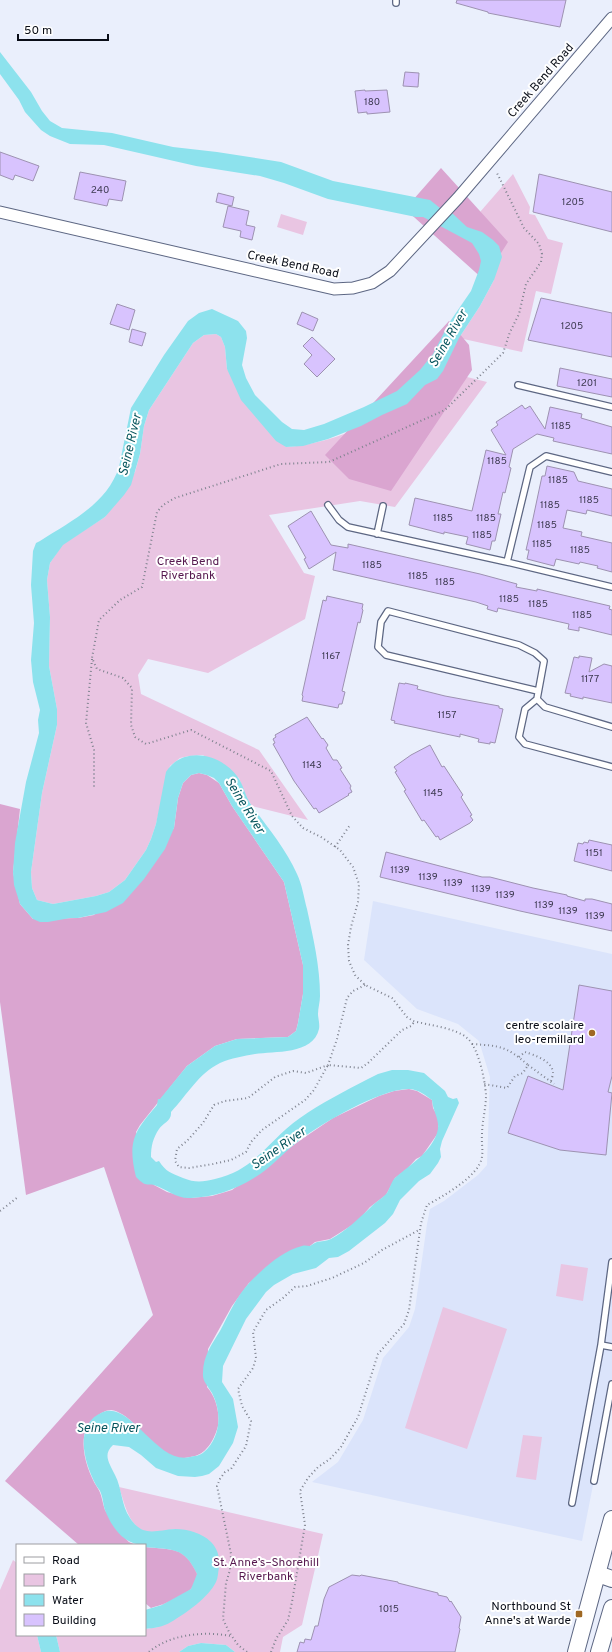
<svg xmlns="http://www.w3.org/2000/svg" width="612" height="1652" font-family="Overpass,sans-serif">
<rect width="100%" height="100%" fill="#eaeffc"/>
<path fill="#dbe4fb" d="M373 901 612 954V1389L582 1541 312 1482 338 1462 363 1420 383 1358 409 1327 415 1309 427 1224 430 1209 444 1201 478 1175 487 1165 490 1077 479 1041 458 1024 417 1009 364 960Z"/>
<path fill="#e9c5e2" d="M513 174 530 207 529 214 535 215 548 239 563 243 551 294 536 291 522 352 459 338 480 306 494 280 467 227Z
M281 214 307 222 303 235 277 227Z
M216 334 221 337 225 347 227 369 286 447C308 446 342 437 362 426 390 410 416 389 443 371L487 382 395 507 360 501 269 515 304 573 315 576 305 619 208 673 148 659 138 675 141 694 259 750 308 820 252 806 246 797 239 778 203 755 189 756 180 758 170 766 156 824 151 839 146 850 125 880 109 892 96 896 53 904 37 900 32 888 31 872 42 793 57 725V709L49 666 50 617 47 580 50 563 63 544 105 517 135 472 140 454 144 426 149 410 193 343 204 335Z
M561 1264 588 1268 583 1301 556 1296Z
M443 1307 507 1329 467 1449 405 1428Z
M523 1435 542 1437 536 1480 516 1477Z
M119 1487 323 1534 302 1625 283 1637 280 1652H235L226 1645 201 1643 188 1646 179 1652H60L56 1635H145V1629L158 1627 175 1529C168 1530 161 1532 154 1533 129 1533 125 1504 119 1487Z
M13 1560 17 1563V1635H37L41 1652H0V1590Z"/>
<path fill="#daa5d0" d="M441 168 508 242 484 280 405 209Z
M449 321 469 345 472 370 391 491 349 479 325 455Z
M199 773 207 775 219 783 232 806 284 882 303 965V994L298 1023 296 1031 288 1037 237 1039 215 1046 187 1066 140 1125 136 1132 154 1185 167 1192 190 1198 212 1196 232 1190 302 1139 333 1118 379 1096 394 1091 409 1089 417 1091 432 1100 433 1108 438 1117V1133L422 1156 416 1159 407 1169 395 1178 386 1195 370 1207 357 1222 330 1239 315 1242 310 1246H303L249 1283 232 1306 208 1349 207 1387C216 1397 220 1413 218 1426 215 1438 207 1453 195 1456 189 1457 183 1459 177 1458 163 1455 143 1432 132 1422 127 1417 119 1411 111 1410 106 1410 101 1413 97 1416 74 1430 85 1468 97 1487 102 1494 102 1502 105 1510 107 1514 125 1539 129 1542 131 1543 134 1544 137 1545H79L5 1481 153 1315 104 1167 26 1195 0 1002V804L20 809 13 872 20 904 33 919 78 918 94 915 174 828 178 798 183 783 191 775Z
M145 1547C172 1550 184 1546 197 1574 196 1578 195 1583 193 1586 187 1596 162 1605 151 1608L145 1603Z"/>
<path fill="#8de2ed" d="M0 52 31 92 42 111 50 121 62 128 112 133 173 147 217 152 281 162 333 181 430 200 440 208 452 213 467 227 482 232 493 240 499 246 502 257 494 280 480 306 459 338 443 371 437 379 425 385 407 404 382 415 361 426 328 439 303 446 286 447 276 441 241 400 227 369 225 347 221 337 216 334 204 335 193 343 149 410 144 426 140 454 131 485 124 495 105 517 63 545 50 563 47 580 50 617 49 666 57 709V725L42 793 31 872 32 888 37 900 53 904 96 896 109 892 125 880 146 850 151 839 156 824 166 772C183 745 221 754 237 776 244 785 245 797 252 806 268 828 286 849 297 874 302 884 304 898 307 909 313 937 320 966 320 996 320 1002 318 1008 318 1014 318 1018 320 1024 319 1029 313 1055 274 1051 255 1054 244 1056 231 1058 220 1063 198 1074 188 1094 171 1112 172 1121 163 1123 159 1129 153 1138 151 1146 151 1157L156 1162 159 1161C166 1172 171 1173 183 1178 195 1183 203 1182 215 1179 256 1170 268 1140 300 1118 321 1103 345 1091 368 1079L378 1074 392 1070H408L424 1073 445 1091 448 1097 453 1099 457 1098 459 1103 442 1141 440 1149 441 1157 438 1163 430 1174 419 1181 400 1200 393 1214 385 1223 349 1251 338 1257 329 1258 316 1268 293 1274 274 1285 266 1292 246 1319 223 1366 222 1382 233 1399 238 1427 233 1443 219 1466 209 1474 202 1476 195 1477 178 1476 156 1468 141 1455 129 1447 113 1445C102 1455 110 1464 115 1475 122 1488 121 1505 130 1518 143 1538 156 1530 175 1529 188 1529 202 1533 211 1542 218 1549 220 1558 219 1567 218 1572 218 1578 216 1582 209 1597 185 1614 171 1622 163 1627 154 1628 145 1629V1610L162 1605 191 1589 197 1574C184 1546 172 1550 145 1547V1545C124 1545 112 1528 105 1510 103 1504 103 1497 100 1491 100 1490 97 1487 96 1485 84 1463 73 1424 103 1412 131 1401 157 1465 190 1457 194 1456 200 1456 204 1452 221 1437 222 1412 212 1393 208 1386 202 1381 203 1373 203 1356 212 1344 220 1331 229 1314 236 1297 250 1282 264 1268 282 1251 302 1246 305 1245 307 1246 310 1246 312 1245 314 1243 317 1242 321 1241 327 1241 331 1239 346 1231 358 1219 370 1208 375 1202 382 1199 387 1193 390 1188 392 1180 396 1177 410 1165 431 1152 437 1133 441 1121 433 1112 432 1100 425 1095 419 1090 410 1089 384 1087 322 1123 301 1139 285 1151 271 1168 254 1178 235 1190 213 1197 191 1198 176 1199 167 1189 154 1185 151 1184 148 1185 145 1184 142 1183 138 1179 136 1177 127 1140 135 1131 157 1105L158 1099H160L187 1066 215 1046 237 1039 288 1037 296 1031 298 1023 303 994V965L284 882 232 806 219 783 214 778 207 775 199 773 191 775 183 783 178 798 174 828 165 849 144 879 123 903 106 912 78 918H70L48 922H40L33 919 20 904 14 885 13 872 15 843 26 782 39 733 38 720 40 710 33 682 31 660 34 623 31 585 33 551 36 543 40 541C71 521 107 504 119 467L131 408 164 355 188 321 199 313 212 309 238 321 246 331 247 338 242 365 246 378 255 395 282 422 292 429 304 430 324 424 364 407 397 391 420 370 433 354 449 323 471 291 479 270 481 261 479 254 472 243 429 220 423 217H416L328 199 284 183 260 176 196 166 104 145 70 144 50 136 41 130 25 112 19 100 0 74Z
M37 1635H56L60 1652H41Z
M201 1643 226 1645 235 1652H179L188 1646Z"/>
<path fill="#d8c3fe" stroke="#9d92b1" d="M457 0H566L560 27 488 13V12L456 3Z
M405 72 419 73 418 87 403 86Z
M365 90V91L387 90 390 112 367 114V112L358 113 355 91Z
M0 152 39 166 33 181 15 175 13 180 0 175Z
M80 172 126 181 122 201 109 199 107 206 74 199Z
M539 174 612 192V232L533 212Z
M218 193 234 197 232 206 216 202Z
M228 206 249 211 246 225 255 227 252 240 240 237 241 231 223 227Z
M541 298 612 313V357L528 340Z
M117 304 135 310 129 330 110 324Z
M302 312 318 319 313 331 297 324Z
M132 329 146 333 142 346 129 342Z
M312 337 335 359 317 377 304 364 312 355 303 346Z
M560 368 612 379V397L557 386Z
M522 405 525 409 530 406 545 429 550 407 582 414 581 418 612 427V454L553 441 554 438 537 434 513 449 509 467 511 468 505 493 503 492 498 514H501L495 541H492L490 550 466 544 468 537 444 532V534L409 525 415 498 472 511 486 450 506 455 491 430 498 425 496 422Z
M547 466 574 472 578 481 612 489V516L587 510 586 514 567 510 563 528 582 532 581 536 612 543V572L597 568 598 566 580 562 579 564 556 559 554 566 527 559 529 550H526L531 528 542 476H545Z
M311 511 331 545 348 548V544L480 574 517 584 516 587 537 591V589L610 606 609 609 612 610V635L579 627V631L568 629 569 624 498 608 497 612 487 609 488 606 476 602 333 570 336 552 309 569 304 559 306 558 288 526Z
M327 596 363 604 362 609 363 610 360 623 358 622 342 691 345 692 342 704H339L338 708 302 701 303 696 302 695 323 600 326 601Z
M579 656 592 658 589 672 604 664 612 666V703L583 697V699L570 696 571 694 565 693 574 657 579 658Z
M399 683 405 684V683L418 686 417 689 445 696 499 706V708L503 709 495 743 490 742V744L478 742 479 739 460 734V737L394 723 395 721 391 720Z
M307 717 322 739 323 738 328 745 326 748 333 760H337L342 768 340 769 351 786 350 788 352 792 348 794 349 795 319 813 316 808 314 809 294 781 273 744 275 743 273 739 276 737 275 735Z
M430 745 442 767 444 766 463 795 461 797 472 815 470 816 473 820 470 823 440 840 438 836 436 837 424 820 422 821 404 791 406 790 395 772 397 771 394 767 411 755Z
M589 840 612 845V871L574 861 578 843 583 844 584 842 588 843Z
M386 852 482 877H490L533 888 567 895V896L585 901V899H592L612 904V931L520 911 380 877Z
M579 985 612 991V1076L608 1092 612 1093 606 1155 560 1150 508 1133 528 1076 563 1090Z
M352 1575 360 1576 361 1575 398 1582V1583L438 1593V1595L447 1597 450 1602 451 1601 461 1617 459 1628 460 1629 455 1652H297L300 1642 304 1643 305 1639 311 1640 315 1626H318L324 1599 329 1587Z"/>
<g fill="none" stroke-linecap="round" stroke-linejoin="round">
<defs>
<path id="service" d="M396 3V0
M518 385 612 407
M328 505 339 520 348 527 507 562 612 587
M377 534 383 506
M507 562 530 467 546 456 612 472
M538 691 386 655 378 647 381 622 388 611 519 645 535 653 544 661 537 699 545 707 612 727
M537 699 525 709 519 737 525 744 612 767
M601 1345 612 1347
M594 1481 612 1384
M572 1503 601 1345 612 1262"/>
<path id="minor" d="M0 212 334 289 353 288 372 283 390 271 458 198 612 18"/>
<path id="secondary" d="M598 1574 612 1579
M576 1652 612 1519
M599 1652 612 1608"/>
</defs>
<use href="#service" stroke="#5d6783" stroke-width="8"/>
<use href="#minor" stroke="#5d6783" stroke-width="13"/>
<use href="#secondary" stroke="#5d6783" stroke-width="18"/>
<path stroke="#7f838f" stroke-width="2" stroke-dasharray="1 3" stroke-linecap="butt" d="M92 659 86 723 94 750V788
M335 847 350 825
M365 985 353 991 347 998 337 1039 328 1065 306 1073 293 1071 275 1077 248 1098 225 1101 214 1105 203 1123 187 1141 177 1149 175 1161 179 1167 189 1168 213 1164 231 1160 246 1152 251 1142 262 1130 305 1100 314 1090 328 1065 361 1068 368 1063 402 1030 411 1026 415 1021
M472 1044C501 1046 506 1046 528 1065L523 1073 515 1076 507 1088 484 1084
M519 1057 525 1052C534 1055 551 1060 553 1072 553 1074 552 1079 551 1081
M528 1065 554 1084
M0 1211 18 1197
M149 1652C170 1634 204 1631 231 1636
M247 1652 238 1645 229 1632 223 1619 226 1583 230 1570 231 1554 217 1486 220 1479 225 1472 231 1469 246 1446 251 1421 242 1406 238 1389 253 1368 256 1358 253 1332 266 1310 283 1298 295 1287 307 1286 332 1278 364 1263 382 1250 419 1230
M271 1652 276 1639 288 1620 292 1602 305 1525 300 1491 308 1478 318 1467 330 1459 341 1447 358 1417 378 1354 404 1324 409 1310 421 1223 427 1205C442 1197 471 1180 479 1165 485 1155 481 1145 482 1135 482 1122 486 1108 486 1095 485 1081 479 1048 467 1038 456 1028 428 1025 413 1021L407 1017 392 998 365 985 355 975 349 961 348 945 351 927 358 902 359 884 353 867 340 850 321 837 303 828 292 816 271 771 191 730 146 744 135 737 131 725 132 688 123 678 97 669 92 658 99 620 120 600 142 587 157 512 163 505 175 498 281 464 329 462 445 410 503 353 510 332 519 314 526 284 541 262 542 254 539 244 524 228 496 171"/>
<use href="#service" stroke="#fff" stroke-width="5.5"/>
<use href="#minor" stroke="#fff" stroke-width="11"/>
<use href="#secondary" stroke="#fff" stroke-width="16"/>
</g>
<g fill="#9f6823" stroke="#fff" stroke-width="1.5">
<circle cx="592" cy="1033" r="4"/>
<rect x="575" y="1610" width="8" height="8" rx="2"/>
</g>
<g text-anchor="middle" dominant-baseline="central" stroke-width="4" stroke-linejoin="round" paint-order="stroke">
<g font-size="10" fill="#3d3a51">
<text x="372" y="102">180</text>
<text x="100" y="190">240</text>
<text x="573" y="202">1205</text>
<text x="572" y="326">1205</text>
<text x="587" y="383">1201</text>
<text x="561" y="426">1185</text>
<text x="497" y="461">1185</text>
<text x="558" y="480">1185</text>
<text x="589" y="500">1185</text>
<text x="550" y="505">1185</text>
<text x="443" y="518">1185</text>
<text x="486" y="518">1185</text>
<text x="547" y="525">1185</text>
<text x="482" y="535">1185</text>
<text x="542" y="544">1185</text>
<text x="580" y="550">1185</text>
<text x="372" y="565">1185</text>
<text x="418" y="576">1185</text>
<text x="445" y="582">1185</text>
<text x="509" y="599">1185</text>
<text x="538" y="604">1185</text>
<text x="582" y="615">1185</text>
<text x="331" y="656">1167</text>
<text x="590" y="679">1177</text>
<text x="447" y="715">1157</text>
<text x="312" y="765">1143</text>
<text x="433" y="793">1145</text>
<text x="594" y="853">1151</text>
<text x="400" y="870">1139</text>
<text x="428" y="877">1139</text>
<text x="453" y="883">1139</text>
<text x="481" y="889">1139</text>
<text x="505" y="895">1139</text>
<text x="544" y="905">1139</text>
<text x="568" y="911">1139</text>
<text x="595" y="916">1139</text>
<text x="389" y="1609">1015</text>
</g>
<g font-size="12" fill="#090d17" stroke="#fff">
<text transform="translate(541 81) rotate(-49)">Creek Bend Road</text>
<text transform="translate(293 265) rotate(12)">Creek Bend Road</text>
</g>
<g font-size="12" fill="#56194f" stroke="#fff">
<text x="188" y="562">Creek Bend<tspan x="188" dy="14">Riverbank</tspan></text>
<text x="266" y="1563">St. Anne’s–Shorehill<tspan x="266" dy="14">Riverbank</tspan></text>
</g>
<g font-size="12" fill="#090d17" stroke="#fff" text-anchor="end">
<text x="584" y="1026">centre scolaire<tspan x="584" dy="14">leo-remillard</tspan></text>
<text x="571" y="1607">Northbound St<tspan x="571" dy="14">Anne's at Warde</tspan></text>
</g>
<g font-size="13" font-style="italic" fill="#08565e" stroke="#fff">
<text transform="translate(449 339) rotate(-60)">Seine River</text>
<text transform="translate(131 445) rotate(-77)">Seine River</text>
<text transform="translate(244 806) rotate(58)">Seine River</text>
<text transform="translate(279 1149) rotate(-35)">Seine River</text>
<text x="108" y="1429">Seine River</text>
</g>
</g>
<rect x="16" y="1544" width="130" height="92" fill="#ffffff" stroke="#9d9ea2"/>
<rect x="24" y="1557" width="20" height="6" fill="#ffffff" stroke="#9d9ea2"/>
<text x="52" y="1564" font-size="12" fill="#090d17">Road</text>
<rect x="24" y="1574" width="20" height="12" fill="#e9c5e2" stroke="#9d9ea2"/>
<text x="52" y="1584" font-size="12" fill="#090d17">Park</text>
<rect x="24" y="1594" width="20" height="12" fill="#8de2ed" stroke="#9d9ea2"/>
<text x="52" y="1604" font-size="12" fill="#090d17">Water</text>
<rect x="24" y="1614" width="20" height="12" fill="#d8c3fe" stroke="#9d9ea2"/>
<text x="52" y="1624" font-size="12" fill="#090d17">Building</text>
<path d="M18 34v6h90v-6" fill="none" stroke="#090d17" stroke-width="2"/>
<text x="24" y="34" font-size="12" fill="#090d17" stroke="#ffffff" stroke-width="3" paint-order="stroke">50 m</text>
</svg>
